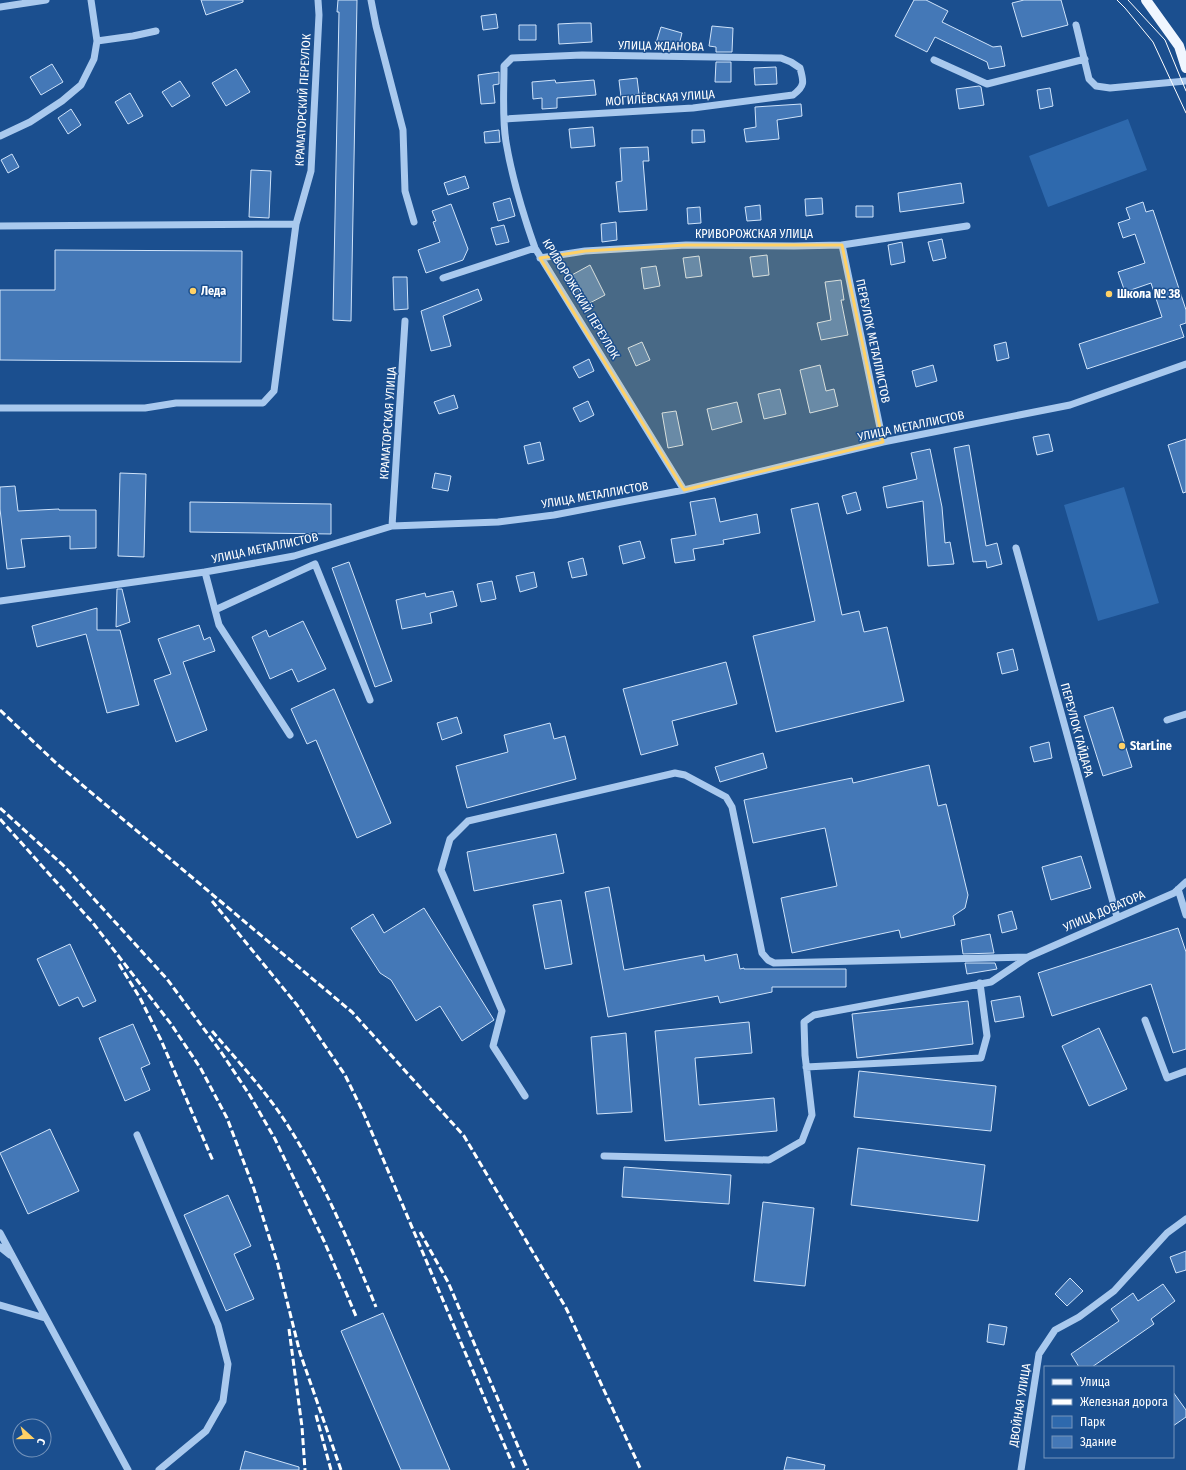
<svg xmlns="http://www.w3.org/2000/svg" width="1186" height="1470" font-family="'Fira Sans Condensed',sans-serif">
<rect width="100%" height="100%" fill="#1b4f8f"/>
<path fill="#2e69ad" d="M1128 119 1147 170 1048 207 1029 156Z
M1124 487 1159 603 1098 621 1064 505Z"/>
<path fill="#4478b7" stroke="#cfe3fa" d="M201 0H243V2L206 15Z
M338 0H357L351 321 333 320 339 12H337Z
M914 0H926L948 11 942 22 993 47 1001 46 1005 66 989 69 987 62 935 37 927 52 895 36Z
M1024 0H1061L1068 25 1022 37 1012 3Z
M496 14 498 28 483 30 481 16Z
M578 23H591L592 42 559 44 558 24Z
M519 25H536V40H519Z
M712 26 733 28 732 52H716V47L709 46Z
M661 27 682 33 678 49 656 43Z
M716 62H731V82H715Z
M52 64 63 82 41 95 30 77Z
M776 67 777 84 755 85 754 68Z
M236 69 250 92 226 106 212 83Z
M499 72V84L493 85 495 103 481 104 478 75Z
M637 78 639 94 621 97 619 80Z
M555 80 556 83 594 80 596 95 557 98V108L542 109V98L533 99 532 82Z
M180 81 190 96 172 107 162 92Z
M979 86 981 87 984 105 959 109 956 89Z
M1050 88 1053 106 1040 109 1037 90Z
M130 93 143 116 128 124 115 102Z
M801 104 802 116 777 120 779 139 746 142 744 129 756 127 755 107Z
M71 109 81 125 68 134 58 118Z
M593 127 595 146 571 148 569 129Z
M499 130 500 142 485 143 484 132Z
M692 130H704L705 142 692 143Z
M648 147 649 161H643L647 210 619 212 616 182 622 181 620 148Z
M12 154 19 167 8 173 1 160Z
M251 170 271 171 269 218 249 217Z
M465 176 469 188 448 195 444 183Z
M961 183 964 203 900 212 898 193Z
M510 198 515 216 498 221 493 203Z
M822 198 823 214 806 216 805 199Z
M1143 202 1146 212 1153 210 1186 310V323L1180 325 1184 337 1087 369 1079 344 1162 317 1151 283 1125 292 1118 272 1145 263 1135 234 1123 238 1118 223 1130 219 1126 208Z
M451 204 468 249 463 260 426 273 418 250 440 242 433 222 436 221 432 211Z
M760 205 761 220 747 221 745 207Z
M856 206H873V217H856Z
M700 207 701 223 688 224 687 208Z
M616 222 617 240 602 242 601 224Z
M504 225 509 242 496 245 491 228Z
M942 239 946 258 933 261 928 242Z
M902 242 905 262 891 265 888 245Z
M55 250 242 251 241 362 0 360V290H55Z
M767 255 769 275 753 277 750 257Z
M699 256 702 276 686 278 683 258Z
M590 265 605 295 586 305 570 276Z
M656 266 660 286 644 289 641 268Z
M393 277H407L408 309 394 310Z
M841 280 844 300H841L848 335 821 340 817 323 831 320 825 282Z
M478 289 482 300 443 316 451 346 431 351 421 311Z
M642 342 650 360 636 366 628 348Z
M1006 342 1009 358 997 361 994 345Z
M589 359 594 371 579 378 573 367Z
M820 365 826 391 834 389 838 406 810 413 800 370Z
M933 365 937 381 916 387 912 371Z
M780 389 786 414 764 419 758 394Z
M454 395 458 408 439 414 434 402Z
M588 401 594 415 580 422 573 408Z
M737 402 742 422 712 430 707 409Z
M676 411 683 445 668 448 662 413Z
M1049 434 1053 451 1037 455 1033 437Z
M1186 439V492L1183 493 1168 445Z
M540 442 544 460 528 464 524 446Z
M969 445 986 546 997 543 1002 564 987 568 986 561 973 562 954 448Z
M930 449 942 507 945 543 950 542 954 564 928 566 923 501 887 508 883 487 917 479 911 453Z
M120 473 146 474 144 557 118 556Z
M435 473 451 476 448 491 432 488Z
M15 486 18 511 59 509V510H96V548L70 549V536L21 539 25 567 7 569 0 509V487Z
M856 492 861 510 847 514 842 496Z
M715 498 720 522 757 514 760 533 723 540 724 544 693 549 695 560 675 563 671 539 696 535 690 502Z
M190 502 331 504V534L190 532Z
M818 503 842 615 859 611 864 632 887 627 904 701 776 732 753 636 815 621 791 509Z
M640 541 645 558 623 564 619 546Z
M583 558 587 575 572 578 568 562Z
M349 562 392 681 375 687 332 568Z
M534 572 537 587 520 592 516 576Z
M492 581 496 599 481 602 477 584Z
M117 589H122L130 622 116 627Z
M453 591 457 606 430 613 432 623 402 629 396 600 425 593 426 597Z
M97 608V630H120L139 705 107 713 86 634 37 647 32 626Z
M303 621 326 669 298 682 292 669 270 679 252 637 266 630 269 637Z
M199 625 204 640 210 637 215 651 183 662 207 730 176 742 154 680 171 674 158 639Z
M1013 649 1018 670 1002 674 997 653Z
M726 662 737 704 672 721 678 745 641 755 623 689Z
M334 689 391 823 357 838 316 740 307 744 291 709Z
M1113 707 1132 767 1103 776 1084 716Z
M457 717 462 733 442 740 437 723Z
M550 723 554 739 565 736 576 779 467 808 456 766 508 752 504 735Z
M1049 742 1052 758 1034 762 1030 747Z
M763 753 767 768 720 782 715 767Z
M929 765 938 806 946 804 968 895 965 908 953 916 955 925 901 938 899 930 792 953 781 898 837 886 825 828 753 843 744 800 852 778 853 783Z
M556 834 564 873 474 891 467 852Z
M1081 856 1091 888 1051 900 1042 867Z
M609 887 624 970 704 955 705 961 737 954 740 969 744 968V969H846V987H772V992L720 1003 718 996 608 1017 585 892Z
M561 900 572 964 545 969 533 905Z
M424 908 494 1020 462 1041 440 1006 416 1021 391 980 380 973 351 928 373 914 384 933Z
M1012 911 1017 929 1002 933 998 915Z
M1178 928 1186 952V1049L1173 1053 1151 984 1052 1016 1038 973Z
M990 934 994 953 963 954 961 940Z
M70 944 96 1001 83 1007 78 997 59 1006 37 959Z
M965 963H995L997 969 967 974Z
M1020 996 1024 1017 995 1022 991 1001Z
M968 1001 973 1044 857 1058 852 1014Z
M749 1022 752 1053 695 1058 699 1105 774 1098 777 1131 665 1141 655 1031Z
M133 1024 150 1064 141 1068 150 1090 125 1101 99 1038Z
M1099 1028 1127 1089 1089 1106 1062 1046Z
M626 1033 632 1112 597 1114 591 1037Z
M859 1071 996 1086 991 1131 854 1117Z
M50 1129 79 1191 28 1214 0 1153Z
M858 1148 985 1165 978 1221 851 1205Z
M624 1167 731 1175 729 1204 622 1197Z
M228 1195 251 1246 234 1254 254 1299 226 1311 184 1215Z
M763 1202 814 1208 805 1286 754 1281Z
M1186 1251V1270L1176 1273 1170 1257Z
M1070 1278 1083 1291 1067 1306 1055 1294Z
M1163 1284 1175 1301 1151 1319 1154 1324 1092 1367H1079L1071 1354 1119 1321 1111 1309 1133 1293 1138 1301Z
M383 1313 450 1470H401L341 1331Z
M989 1324 1007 1327 1004 1345 987 1342Z
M1173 1392 1186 1410V1417L1173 1426Z
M245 1451 299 1467V1470H240Z
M787 1457 825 1465 824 1470H784Z"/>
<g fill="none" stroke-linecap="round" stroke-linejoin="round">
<path stroke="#a9c9ee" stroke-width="7" d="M91 0 97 41
M371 0 376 26 403 130 405 191 414 222
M0 7 46 0
M1076 25 1089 79 1096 86 1110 88 1186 81
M934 60 987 84 1085 59
M505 119 693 108 793 95C805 86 804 82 800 68L791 62 781 58 582 55 512 58 504 66C504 91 502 118 506 142 512 178 523 214 535 248L684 490
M0 136 30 122 62 101 81 85 94 59 97 41 133 36 156 31
M0 226 296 224
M842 245 883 442
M540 258 585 251 686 245 794 246 842 245 967 226
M443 278 535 248
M0 408H145L176 403H263L274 391 296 224 311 171 319 15 318 0
M392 526 405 321
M1016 548 1117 917
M205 572 219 625 290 735
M0 601 205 572 294 556 392 526 498 522 554 515 684 490 883 442 1070 405 1186 364
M215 610 315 564 370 700
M1167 720 1186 714
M1178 889 1186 915
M1145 1020 1167 1078 1186 1071
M806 1067 981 1058 987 1036 980 983
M525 1096 493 1046 502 1011 441 870 450 839 468 821 675 773 685 775 726 797 732 807 762 953 768 960 774 963 1028 957
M137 1135 218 1325 228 1364 223 1401 206 1431 159 1470
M604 1156 769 1160 802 1141 812 1115 805 1055 804 1022 814 1015 991 982 1028 957 1174 893 1186 882
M0 1233 128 1470
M0 1247 10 1255
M0 1305 45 1318
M1021 1470 1039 1354 1055 1330 1079 1317 1114 1291 1167 1233 1186 1219"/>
<path stroke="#f0f6ff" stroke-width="10" d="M1146 0 1179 46 1186 68"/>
<path stroke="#fff" stroke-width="1" d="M1117 0 1125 8 1153 42 1186 113
M1128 0 1165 40 1186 91"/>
<path stroke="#fff" stroke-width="3" stroke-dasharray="7 3" stroke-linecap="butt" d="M0 710 55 762 352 1012 464 1136 566 1308 641 1470
M0 808 64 866 167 979 221 1052 249 1094 275 1139 324 1241 356 1316
M0 819 93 923 171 1024 201 1069 227 1118 254 1189 278 1265 300 1353 341 1470
M212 901 297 1005 345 1075 364 1114 515 1470
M119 964 140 998 161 1040 213 1161
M212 1031C236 1059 262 1087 283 1118 322 1177 349 1242 376 1307
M420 1232 448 1282 528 1470
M289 1329 302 1427 305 1470
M316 1415 331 1470"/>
</g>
<path fill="#ffd166" fill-opacity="0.2" stroke="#ffd166" stroke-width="3" stroke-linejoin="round" d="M686 245H842L883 442 684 490 540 258 585 251Z"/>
<g fill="#ffd166" stroke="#1b4f8f" stroke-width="1.5">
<circle cx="193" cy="291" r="4"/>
<circle cx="1109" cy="294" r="4"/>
<circle cx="1122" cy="746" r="4"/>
</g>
<g text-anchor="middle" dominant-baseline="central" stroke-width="3" stroke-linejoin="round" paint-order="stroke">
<g font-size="12" fill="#fff" stroke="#1b4f8f">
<text transform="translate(661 46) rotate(1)">УЛИЦА ЖДАНОВА</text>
<text transform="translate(660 98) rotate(-4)">МОГИЛЁВСКАЯ УЛИЦА</text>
<text transform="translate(303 100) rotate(-87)">КРАМАТОРСКИЙ ПЕРЕУЛОК</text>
<text x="754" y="234">КРИВОРОЖСКАЯ УЛИЦА</text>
<text transform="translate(581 299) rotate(59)">КРИВОРОЖСКИЙ ПЕРЕУЛОК</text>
<text transform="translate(873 341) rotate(78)">ПЕРЕУЛОК МЕТАЛЛИСТОВ</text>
<text transform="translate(388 423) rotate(-86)">КРАМАТОРСКАЯ УЛИЦА</text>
<text transform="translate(911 426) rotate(-12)">УЛИЦА МЕТАЛЛИСТОВ</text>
<text transform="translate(595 495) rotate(-10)">УЛИЦА МЕТАЛЛИСТОВ</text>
<text transform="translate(265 548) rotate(-12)">УЛИЦА МЕТАЛЛИСТОВ</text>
<text transform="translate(1077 730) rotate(75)">ПЕРЕУЛОК ГАЙДАРА</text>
<text transform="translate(1104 911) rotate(-23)">УЛИЦА ДОВАТОРА</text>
<text transform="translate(1020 1405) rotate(-81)">ДВОЙНАЯ УЛИЦА</text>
</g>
<g font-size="12" font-weight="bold" fill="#fff" stroke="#1b4f8f" text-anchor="start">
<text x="201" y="291">Леда</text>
<text x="1117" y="294">Школа № 38</text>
<text x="1130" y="746">StarLine</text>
</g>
</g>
<rect x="1044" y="1366" width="130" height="92" fill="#1b4f8f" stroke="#7695bc"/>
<rect x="1052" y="1379" width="20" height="6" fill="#f0f6ff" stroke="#7695bc"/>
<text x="1080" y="1386" font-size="12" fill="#ffffff">Улица</text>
<rect x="1052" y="1399" width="20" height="6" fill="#ffffff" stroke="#7695bc"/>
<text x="1080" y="1406" font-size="12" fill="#ffffff">Железная дорога</text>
<rect x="1052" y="1416" width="20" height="12" fill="#2e69ad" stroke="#7695bc"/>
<text x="1080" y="1426" font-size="12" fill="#ffffff">Парк</text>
<rect x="1052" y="1436" width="20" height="12" fill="#4478b7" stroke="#7695bc"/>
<text x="1080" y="1446" font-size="12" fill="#ffffff">Здание</text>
<g transform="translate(32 1438) rotate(111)"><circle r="19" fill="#1b4f8f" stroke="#7695bc"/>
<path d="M0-3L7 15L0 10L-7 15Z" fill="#ffd166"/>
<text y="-6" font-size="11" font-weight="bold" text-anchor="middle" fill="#ffffff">С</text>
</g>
</svg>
